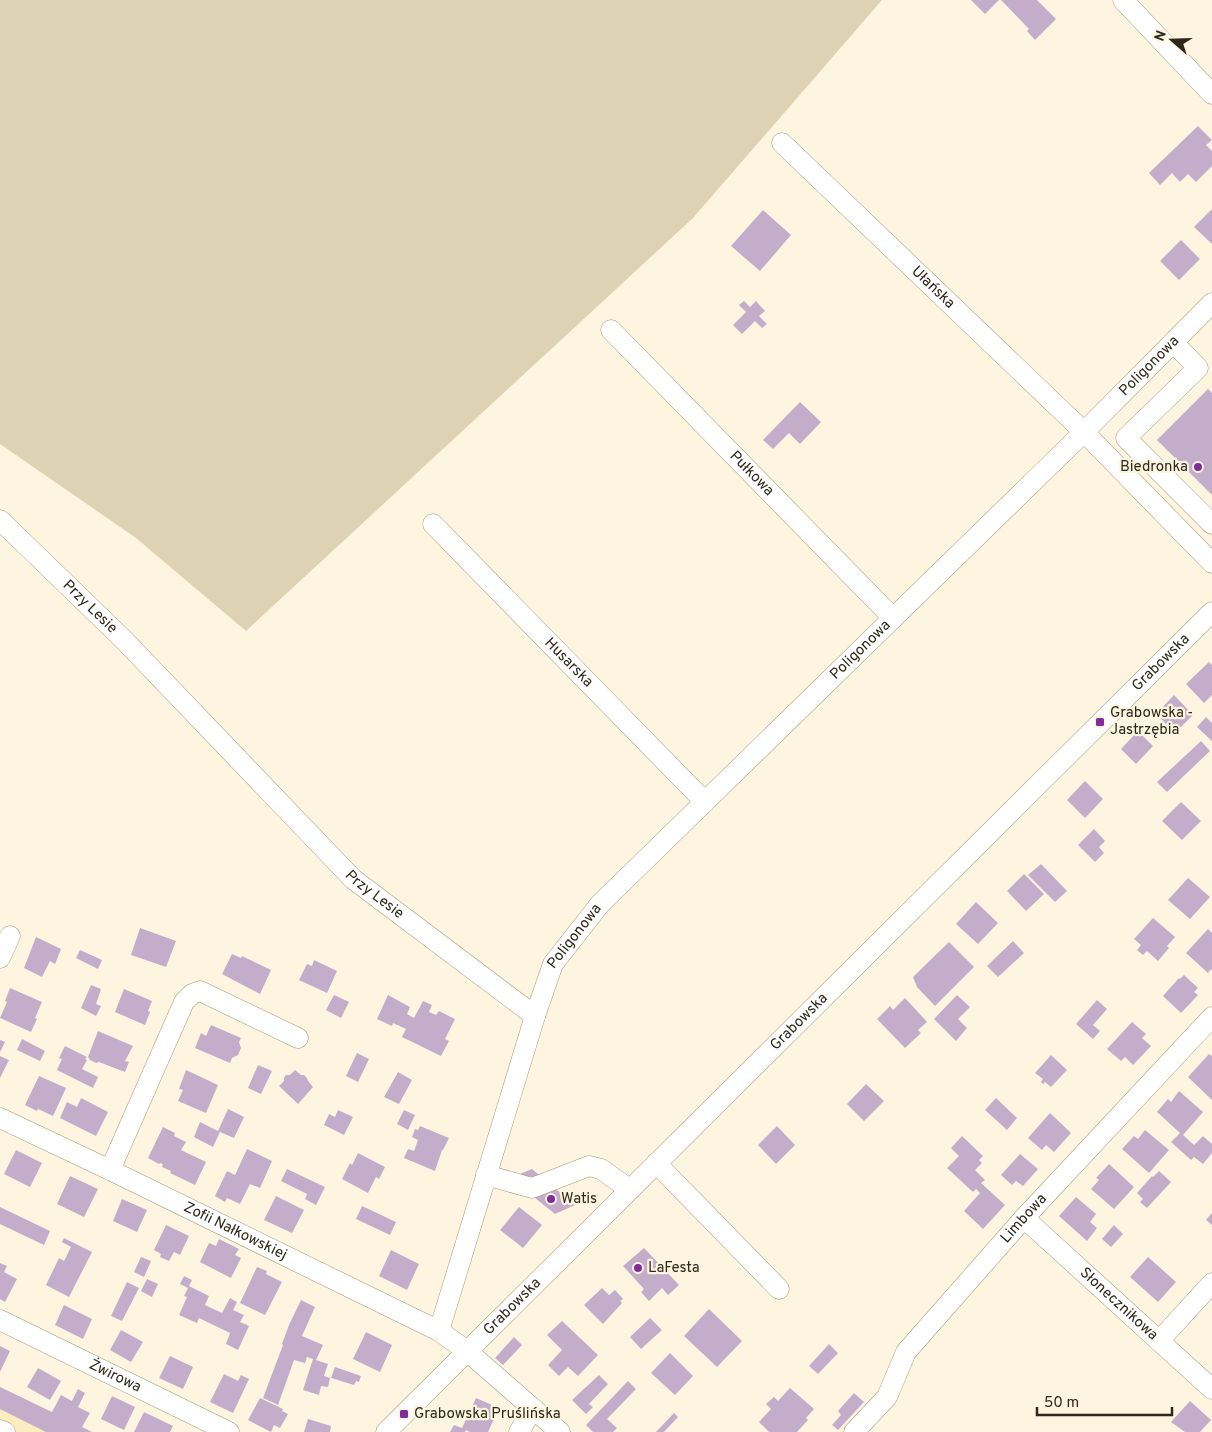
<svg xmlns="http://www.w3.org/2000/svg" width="1212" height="1432" font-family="Overpass,sans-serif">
<rect width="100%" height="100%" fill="#fef5e0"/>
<path fill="#feecc1" d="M0 1387 92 1432H0Z"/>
<path fill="#ded2b5" d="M0 0H882L693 218 246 631 136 538 0 444Z"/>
<path fill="#c3adcb" d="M971 0H999L985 14Z
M1001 0H1037L1056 19 1035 40 1027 31 1029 29Z
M1198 126 1212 140 1206 145 1212 151V166L1196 182 1188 174 1180 182 1172 173 1160 185 1149 173Z
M1212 209V244L1194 227Z
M763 210 791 235 760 271 731 246Z
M1181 240 1200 259 1179 280 1160 261Z
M744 301 750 307 756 301 765 311 759 316 767 324 762 328 755 321 742 334 733 325 746 312 739 305Z
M1208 389 1212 393V495L1157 440Z
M800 402 821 422 800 444 789 433 773 449 763 440Z
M1209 662 1212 665V695L1204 703 1186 684Z
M1174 695 1193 715 1175 733 1156 714Z
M1206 717 1212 723V741L1197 727Z
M1138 731 1153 746 1136 764 1121 749Z
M1201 741 1210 751 1167 792 1157 782Z
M1085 781 1103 799 1085 818 1067 800Z
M1181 802 1201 821 1182 840 1162 821Z
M1094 829 1105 841 1099 847 1104 853 1095 862 1078 845Z
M1041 864 1067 891 1055 902 1028 875Z
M1024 874 1044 894 1026 911 1007 891Z
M1188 878 1210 897 1190 919 1168 900Z
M976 902 998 923 978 944 956 924Z
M1153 918 1175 937 1167 946 1169 948 1158 961 1147 951 1143 955 1137 950 1141 945 1134 939Z
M140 928 176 941 166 967 131 955Z
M1208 929 1212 933V971L1211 969 1208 973 1186 953Z
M36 937 61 949 55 964 50 961 42 977 24 968Z
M1013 941 1024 953 998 977 987 966Z
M949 942 974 967 935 1006 917 987 913 977Z
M80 950 102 960 98 969 76 958Z
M232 954 241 958 242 956 271 970 260 994 222 974Z
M314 960 337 971 327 993 299 980 307 964 312 966Z
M1184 975 1198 988 1194 992 1198 995 1181 1013 1163 996 1179 978 1180 979Z
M91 985 101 989 96 1004 101 1006 96 1016 81 1008Z
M10 988 42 1002 35 1018 37 1019 31 1032 0 1018 7 1002 5 1001Z
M124 989 152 1001 148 1011 150 1012 145 1025 115 1012Z
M334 995 349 1002 341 1018 326 1010Z
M388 995 410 1007 407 1014 414 1018 423 1001 432 1005 429 1012 436 1015 439 1011 455 1019 445 1039 449 1041 441 1056 402 1037 406 1029 393 1023 392 1026 377 1019Z
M957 995 970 1007 958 1019 967 1028 956 1041 934 1019Z
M905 998 927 1022 918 1030 921 1033 905 1048 877 1019 890 1006 893 1010Z
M1097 1000 1107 1009 1093 1025 1100 1031 1093 1039 1076 1024Z
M1132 1022 1146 1034 1142 1038 1151 1046 1133 1065 1125 1057 1121 1061 1107 1049Z
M211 1025 241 1038 239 1042 241 1048 238 1055 232 1058 230 1063 195 1048 201 1033 206 1036Z
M98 1031 133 1046 125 1061 129 1062 125 1072 99 1062 96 1063 90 1060 88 1057Z
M22 1039 45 1051 40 1061 17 1050Z
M0 1040 5 1042 0 1052Z
M65 1046 87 1057 85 1059 87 1060 82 1069 98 1077 93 1088 57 1070 62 1059 59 1058Z
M357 1053 369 1059 358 1082 346 1076Z
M1209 1054 1212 1056V1100L1188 1077Z
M1051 1055 1067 1070 1051 1087 1045 1082 1043 1084 1041 1082 1043 1079 1035 1073Z
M0 1056 9 1060 0 1078Z
M258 1065 272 1071 261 1094 248 1088Z
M186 1070 218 1085 206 1113 178 1101 183 1090 179 1089Z
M295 1070 301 1075H304L307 1078 308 1081 313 1087 298 1104 279 1086 284 1081V1078L286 1075H290Z
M398 1072 412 1080 399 1104 384 1097Z
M39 1076 66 1088 53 1116 38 1109 37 1111 25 1105Z
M866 1084 884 1101 864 1121 847 1104Z
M1179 1091 1203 1112 1183 1135 1194 1145 1203 1136 1212 1144V1153L1203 1164 1194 1157 1191 1160 1171 1142 1180 1133 1157 1112 1168 1099 1171 1102Z
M81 1098 108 1112 96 1136 60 1118 67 1102 77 1107Z
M996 1098 1017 1118 1007 1130 985 1110Z
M228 1109 244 1117 234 1138 220 1132 213 1147 194 1137 200 1122 218 1131Z
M338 1110 353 1117 344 1135 324 1125 329 1114 335 1117Z
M404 1110 415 1115 408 1130 397 1124Z
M1050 1113 1071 1133 1054 1152 1046 1145 1042 1150 1028 1138Z
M420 1126 449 1138 443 1150H442L435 1171 404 1158 408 1149 414 1151 418 1140 412 1137 415 1129 418 1130Z
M777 1126 795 1145 776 1164 758 1145Z
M163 1127 175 1133 174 1136 186 1142 181 1150 206 1162 195 1185 170 1173 171 1171 162 1167 163 1164 160 1163 159 1164 148 1158Z
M1145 1130 1169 1150 1149 1173 1122 1149 1134 1136 1138 1139Z
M962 1136 983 1156 979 1160 982 1163 975 1170 985 1180 981 1183 1005 1205 983 1229 964 1211 980 1193 976 1189 973 1192 947 1168 959 1156 951 1148Z
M247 1149 272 1161 260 1188 250 1184 240 1204 227 1198 225 1202 215 1196 227 1171 235 1175Z
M16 1150 42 1163 30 1187 4 1174Z
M358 1153 385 1167 379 1179 376 1177 368 1193 342 1179 350 1163 352 1165Z
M1020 1154 1038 1169 1023 1186 1016 1181 1012 1185 1001 1175Z
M1109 1164 1134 1187 1114 1209 1091 1189 1099 1180 1096 1178Z
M287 1169 325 1187 316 1205 305 1199 307 1194 281 1181Z
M532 1169 575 1205 555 1214 510 1178Z
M1159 1171 1171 1182 1147 1208 1140 1202 1143 1199 1137 1193 1152 1176 1153 1177Z
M70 1176 98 1189 84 1217 57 1204Z
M276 1196 304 1210 292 1233 264 1220Z
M1076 1197 1096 1214 1090 1222 1097 1228 1087 1241 1059 1216Z
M122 1199 147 1210 137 1232 113 1221Z
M362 1206 396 1222 390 1235 356 1219Z
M0 1207 50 1231 44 1245 0 1224Z
M519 1207 542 1225 523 1248 500 1230Z
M1212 1213V1225L1206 1220Z
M166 1225 189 1236 180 1255 174 1252 169 1261 160 1257 161 1254 154 1250Z
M1114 1225 1123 1234 1111 1247 1102 1239Z
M64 1238 92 1252 69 1297 46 1285 59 1258 64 1261 71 1247 62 1242Z
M219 1239 239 1249 235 1255 241 1258 231 1278 200 1262 209 1243 216 1246Z
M644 1248 679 1285 668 1295 662 1288 649 1301 641 1292 644 1289 623 1266Z
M391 1250 419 1264 407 1290 379 1276Z
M141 1257 151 1261 144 1277 134 1272Z
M1148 1257 1176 1282 1158 1302 1130 1277Z
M0 1263 7 1266 4 1272 17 1279 5 1302 0 1299Z
M257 1267 267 1271 266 1274 282 1282 265 1315 240 1303Z
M184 1276 192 1280 189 1286 209 1296 205 1305 222 1313 230 1298 237 1302 233 1310 244 1315 240 1322 249 1326 238 1350 226 1344 230 1333 199 1318 197 1323 179 1315 187 1297 184 1296 188 1288 180 1284Z
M147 1279 158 1284 152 1297 141 1291Z
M127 1282 139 1288 122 1321 111 1316Z
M602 1288 609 1295 615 1290 623 1299 620 1301 622 1303 603 1324 584 1305Z
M301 1300 315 1307 302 1336 323 1345 316 1360 328 1364 324 1376 330 1378 328 1387 321 1386 319 1395 303 1390 313 1359 307 1357 305 1363 294 1360 278 1405 263 1398 283 1345 282 1344 289 1325Z
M64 1305 92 1319 83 1339 55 1325Z
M709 1309 742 1341 717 1367 684 1336Z
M650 1318 662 1330 641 1349 630 1337Z
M562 1321 598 1355 578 1376 568 1367 559 1376 548 1365 562 1350 547 1335Z
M121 1330 143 1342 131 1362 110 1350Z
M366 1332 392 1345 380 1372 353 1359Z
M514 1337 522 1345 503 1365 495 1358Z
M829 1344 838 1353 818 1374 809 1366Z
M0 1346 10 1351 0 1372Z
M670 1353 693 1376 675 1395 651 1373Z
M170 1356 193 1367 183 1389 159 1378Z
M335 1367 361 1376 359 1382 356 1381 354 1385 331 1378Z
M38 1368 61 1381 50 1400 27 1387Z
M224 1374 238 1381 241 1375 249 1379 233 1413 210 1402Z
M599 1375 608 1384 589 1404 593 1407 586 1414 572 1400Z
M628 1381 636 1389 607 1419 617 1428 613 1432H593L586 1425Z
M0 1387 52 1412 61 1395 72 1401 78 1389 85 1393 78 1407 90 1413 82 1427 92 1432H46L0 1409Z
M790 1388 814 1409 806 1418 808 1420 797 1432H769L759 1422 771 1409 766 1404 774 1397 778 1401Z
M854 1393 864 1402 838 1430 832 1425 841 1415 838 1411Z
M112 1396 135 1407 124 1430 101 1419Z
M260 1398 283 1409 282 1411 288 1414 280 1428 274 1425 271 1432 248 1420Z
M476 1398 499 1408 488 1432H470L466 1430 465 1432H450L454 1425 462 1428Z
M1190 1401 1211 1420 1200 1432H1185L1171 1422Z
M144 1412 173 1426 170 1432H134Z
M674 1413 678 1417 664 1432H656Z
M308 1419 331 1426 330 1432H304Z"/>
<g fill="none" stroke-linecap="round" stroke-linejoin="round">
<defs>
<g id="minor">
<path d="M1123 0 1212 94"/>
<path id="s1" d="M782 143 1084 432 1212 563"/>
<path id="s2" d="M611 330 893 618"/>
<path d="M1173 342 1198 368 1126 438 1212 524"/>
<path id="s3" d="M0 520 124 640 353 879 535 1016 439 1331"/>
<path id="s4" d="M433 524 705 802"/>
<path d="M0 958 10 936"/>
<path id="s5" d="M535 1016 553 964 600 904 1084 432 1212 303"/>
<path id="s6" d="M0 1118 110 1170 439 1331 467 1351 560 1432"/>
<path d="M656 1163 779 1289"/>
<path d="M110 1170 184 1002 192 994 200 991 298 1038"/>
<path d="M486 1175 532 1188 589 1166 601 1169 629 1189"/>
<path id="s7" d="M1024 1218 1212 1389"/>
<path id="s8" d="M0 1320 229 1432"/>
<path d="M1159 1341 1212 1283"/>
<path d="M0 1430 5 1432"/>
<path id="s9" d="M386 1432 1212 612"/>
<path d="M519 1432 533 1408"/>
<path id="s10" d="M854 1432 887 1397 906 1352 1024 1218 1212 1017"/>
</g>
</defs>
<use href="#minor" stroke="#a69877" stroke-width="21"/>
<use href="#minor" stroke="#fff" stroke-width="20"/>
</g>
<g fill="#802c9b" stroke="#fef5e0" stroke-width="2">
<circle cx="1198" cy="467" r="5"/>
<rect x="1095" y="717" width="10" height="10" rx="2.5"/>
<circle cx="551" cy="1199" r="5"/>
<circle cx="638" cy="1268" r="5"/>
<rect x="399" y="1409" width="10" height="10" rx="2.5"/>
</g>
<g text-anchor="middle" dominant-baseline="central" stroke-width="4.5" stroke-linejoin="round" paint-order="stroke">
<g font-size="15" fill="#2e281b" stroke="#fef5e0">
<text stroke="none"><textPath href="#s1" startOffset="209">Ułańska</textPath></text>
<text stroke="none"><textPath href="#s5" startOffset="900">Poligonowa</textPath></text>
<text stroke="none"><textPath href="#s2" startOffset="201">Pułkowa</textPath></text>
<text stroke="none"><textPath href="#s3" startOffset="125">Przy Lesie</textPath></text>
<text stroke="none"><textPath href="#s5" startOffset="495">Poligonowa</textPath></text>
<text stroke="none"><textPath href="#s4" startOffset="194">Husarska</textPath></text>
<text stroke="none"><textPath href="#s9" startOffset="1092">Grabowska</textPath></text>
<text stroke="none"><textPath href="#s3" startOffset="530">Przy Lesie</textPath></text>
<text stroke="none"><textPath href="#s5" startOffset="90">Poligonowa</textPath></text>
<text stroke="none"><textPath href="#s9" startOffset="582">Grabowska</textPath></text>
<text stroke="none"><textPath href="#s10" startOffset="275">Limbowa</textPath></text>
<text stroke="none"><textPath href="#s6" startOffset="261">Zofii Nałkowskiej</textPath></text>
<text stroke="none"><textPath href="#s7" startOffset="128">Słonecznikowa</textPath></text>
<text stroke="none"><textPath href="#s9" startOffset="178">Grabowska</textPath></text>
<text stroke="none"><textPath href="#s8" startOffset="128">Żwirowa</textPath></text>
</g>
<g font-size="15" fill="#2e281b" stroke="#fef5e0" text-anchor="start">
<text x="1188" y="467" text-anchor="end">Biedronka</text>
<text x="1110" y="713">Grabowska -<tspan x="1110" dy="17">Jastrzębia</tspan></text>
<text x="561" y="1199">Watis</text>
<text x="648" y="1268">LaFesta</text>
<text x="414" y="1414">Grabowska Pruślińska</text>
</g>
</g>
<g transform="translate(1172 40) rotate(290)" stroke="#fef5e0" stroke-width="4" paint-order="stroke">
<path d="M0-4L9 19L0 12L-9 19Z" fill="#2e281b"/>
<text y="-8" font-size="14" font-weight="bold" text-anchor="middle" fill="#2e281b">N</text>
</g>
<path d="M1037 1407v8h135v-8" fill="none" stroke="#2e281b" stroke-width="2.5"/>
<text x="1044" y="1407" font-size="15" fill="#2e281b" stroke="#fef5e0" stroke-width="4" paint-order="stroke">50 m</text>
</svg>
